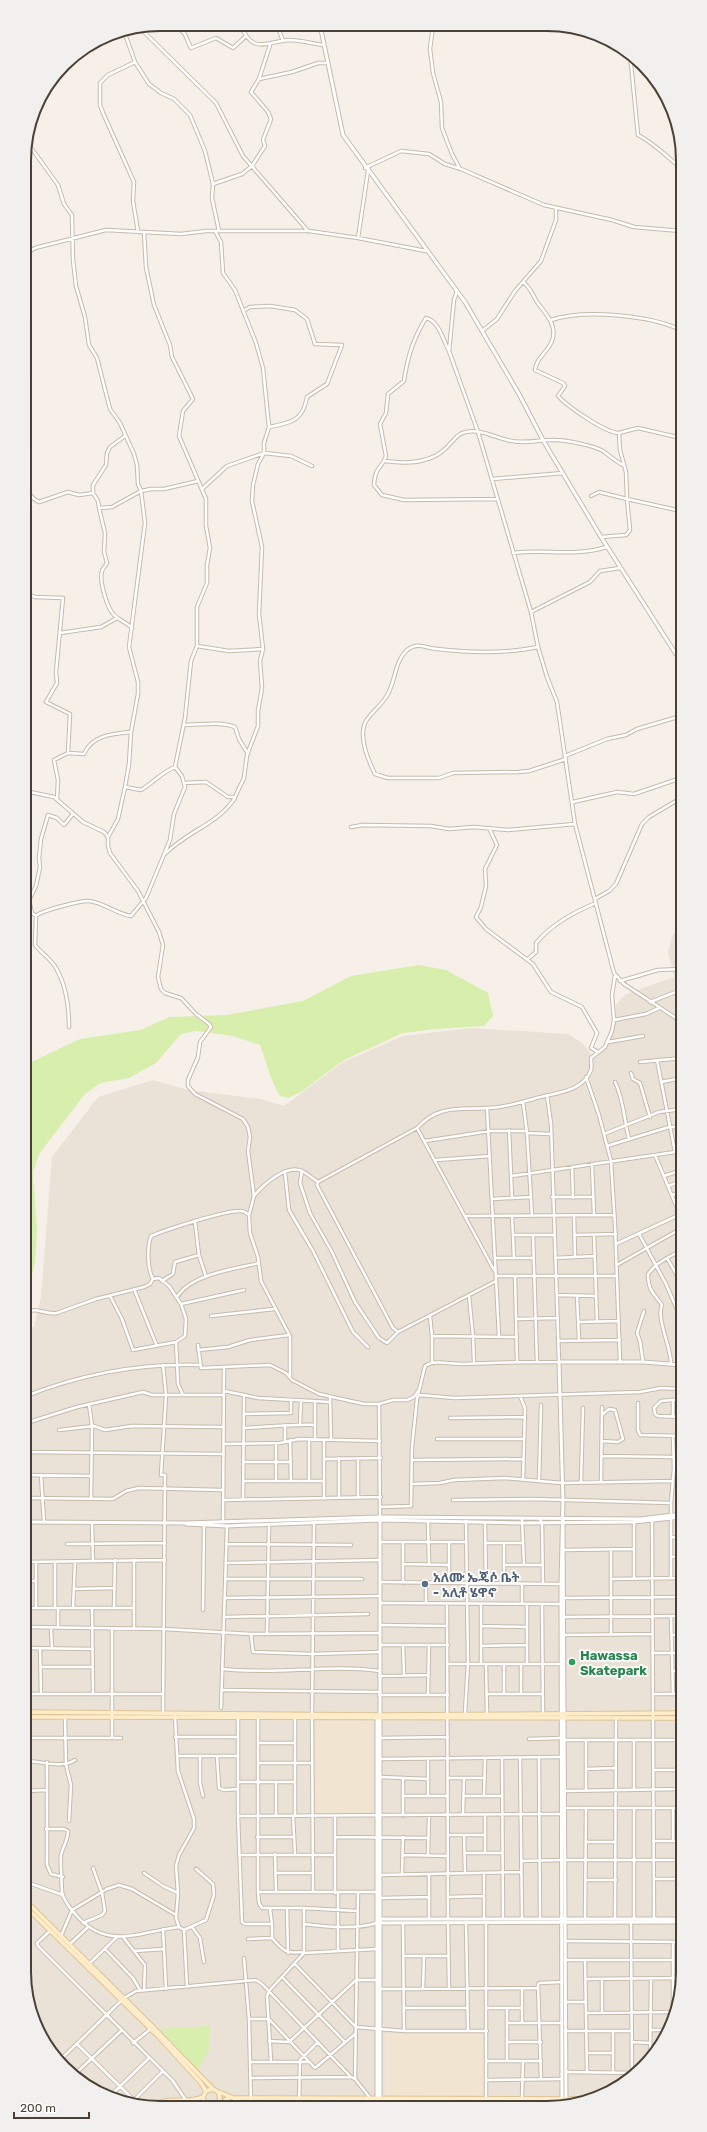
<svg xmlns="http://www.w3.org/2000/svg" width="707" height="2132" font-family="Rubik,'Noto Sans Ethiopic',sans-serif">
<rect width="100%" height="100%" fill="#f6f0e8"/>
<path fill="#eae2d6" d="M681 932 683 1981 673 2024 649 2062 615 2090 573 2105H134L100 2094 64 2068 42 2040 27 1998 26 1327H34L41 1297 52 1157 98 1097 153 1080 188 1090 261 1099 284 1106 343 1062 403 1036 471 1028 568 1034 583 1044 594 1058 610 1043 615 1023 616 1005 626 994 674 977 668 952 673 934Z"/>
<path fill="#f1e4d1" d="M315 1721H372L371 1813 316 1814Z
M385 2033H483L484 2095 385 2096Z"/>
<path fill="#d8eead" d="M419 965 446 970 488 993 493 1016 484 1026 435 1029 403 1033 344 1060 301 1092 288 1098 280 1096C270 1080 267 1063 260 1045L233 1036 196 1031 181 1034 156 1063 129 1078 100 1083 85 1094 39 1154 33 1172 37 1230 35 1262 26 1301 25 1065 80 1039 141 1030 169 1017 227 1015 303 1001 351 976Z
M209 2026V2049L198 2070 160 2029Z"/>
<g fill="none" stroke-linecap="round" stroke-linejoin="round">
<defs>
<path id="minor" d="M240 25C254 55 264 42 289 40 301 40 313 44 324 45
M277 25 283 41
M433 26 430 49 433 73 441 102 442 128 452 154 460 169
M140 28 216 103 243 156 308 231
M140 28C149 27 177 24 184 33 187 37 188 43 191 48L216 38 233 48 246 36
M124 31 135 62 149 84 161 93 174 99 190 115 205 151 213 184 212 198 219 231
M630 54 638 135C655 144 666 156 680 167
M135 62 108 75 100 83V105L103 113 134 182 133 201 138 232
M259 79 292 72 318 63H327
M27 142 58 185 64 204 72 215 73 260 76 286 85 317 89 345 97 358 110 409 120 423 134 454 137 465 138 484 141 491 145 523 129 647 138 682V694L131 732 129 764 125 787 118 819 108 837
M365 168 401 151 429 154 445 164 461 169 544 205 612 220 634 227 681 231
M213 184 242 174 252 166 265 146 263 140 271 119 268 112 251 92 259 79 270 45
M358 238 368 171
M24 255 35 248 106 230 181 234 206 231H309L358 238 426 251
M523 282C531 288 532 294 537 302 545 313 558 325 552 341 548 352 536 358 535 370L563 383 565 386 558 396C568 407 606 433 619 433
M457 291 454 300 449 351 478 432 531 612 538 647 547 677 557 702 575 824 614 973 624 984 682 1022
M243 311 250 307 270 306 295 310 307 319 315 344 342 345 327 384 307 397C303 421 291 423 269 427
M551 320C584 309 649 315 681 330
M482 331 497 319 515 291 541 261 556 220V209
M449 351C443 340 439 321 426 318 414 337 407 358 404 381L388 394 386 413 380 424 386 456C383 468 375 465 374 485L382 495 404 500 497 499
M681 438 638 428 619 433 620 450 626 472 627 499 681 511
M385 461C406 464 429 464 445 449 452 443 457 433 466 432 481 429 494 437 507 440 524 445 539 439 556 440 566 440 595 446 603 451 610 456 615 461 623 465
M492 479 563 473
M25 489 34 499 39 502 68 492 79 495 93 493 98 501 99 508 112 507 141 491 151 489H164L198 481
M202 489 227 466 264 453 291 456 312 466
M93 493V485L106 465 107 453 110 447 125 436
M591 496 599 492 627 499 630 530 626 535 601 537
M99 508 105 533 104 552 107 563C106 565 103 568 102 571 99 581 107 608 114 615 120 621 126 622 132 628
M513 553C546 549 574 557 607 547
M25 593 35 597 63 598 56 672 57 683 46 702 70 714 68 753
M531 612 590 582 600 571 620 568
M60 633 101 627 117 618
M197 646 229 651 263 649
M538 647C505 654 471 653 437 649 425 648 417 641 406 651 393 664 396 686 384 700 379 707 370 714 366 721 358 736 368 760 375 774L388 778H439L453 773 518 772 529 771 566 759
M184 725C201 725 219 721 235 727L239 739 248 754
M565 756 607 739 626 735 637 729 681 716
M184 783 206 782 228 797H235L244 778 247 755 258 726V711L262 688 260 661 263 649 259 614 262 547 252 501 253 485 258 464 264 453V443L269 427 263 368 256 343 235 290 223 273 221 242 215 231
M125 787 141 790C153 783 162 772 175 767
M25 791 54 797 83 822 104 832 108 837V846L110 853 138 891 159 932 163 945 158 977 161 989 165 993 181 998 196 1014 209 1024 211 1027 200 1042 198 1057 188 1080V1086L195 1094 243 1119 248 1127 250 1137 248 1151 254 1196 249 1215 250 1233 258 1257 261 1281 290 1336V1376
M57 799 58 780 54 760 68 753 84 754C92 735 112 734 131 732
M573 802 617 792 634 794 681 778
M351 827 363 825 431 826 449 829 474 827 508 830 575 824
M489 828 497 845 485 869 486 886 481 907 476 917 486 929 533 964 551 992 582 1007 597 1033 591 1048 598 1052
M165 854C187 831 217 825 235 798
M595 899 609 891 616 884 642 824 649 817 681 798
M36 916C40 911 82 900 89 901 103 902 116 914 131 916L146 898 170 840 174 814 185 787 182 776 175 767 185 718 191 661 197 646V607L207 583V565L210 548 206 526V499L179 436 183 411 193 399 172 357 170 345 154 305 146 267 144 232
M528 959 536 952V943C551 925 574 912 596 903
M620 981 658 970 681 969
M650 1002 681 990
M614 1020 646 1014 659 1008
M69 1027C69 1009 66 985 56 968 52 960 41 953 35 945L36 916 32 913 29 900 36 886 40 867 39 858 41 839 48 815 57 818 64 825 73 814
M608 1042 643 1036
M657 1060 675 1152
M640 1062 682 1058
M631 1073 633 1079 640 1083 650 1117
M586 1077 599 1115 611 1161 615 1225 620 1362
M678 1079 682 1098
M615 1082C624 1100 624 1120 629 1139
M661 1082 682 1078
M523 1102 527 1133 532 1216
M487 1108 499 1336
M417 1128 494 1270
M509 1130 512 1198
M527 1133 550 1134
M604 1134 659 1112 682 1109
M425 1141 490 1131H527
M607 1146 669 1127H682
M655 1155 682 1151
M436 1160 490 1156
M592 1164 594 1215
M572 1167 573 1198
M302 1171 300 1183 310 1213 332 1252 355 1302 379 1338 387 1343 398 1332 496 1281
M285 1173 289 1210 313 1251 353 1332 368 1347
M512 1176 655 1155 680 1215
M664 1176 682 1170
M318 1182 417 1128C439 1104 460 1110 488 1108 503 1108 519 1103 533 1099 552 1093 583 1093 591 1070 592 1066 591 1061 591 1058L605 1047 612 1031 614 1020 612 995 615 976
M318 1182 317 1185 393 1328 398 1332
M668 1186 682 1181
M672 1195 682 1192
M254 1196C264 1184 286 1164 302 1171 308 1174 313 1179 318 1182
M552 1197H593
M492 1199 531 1197
M574 1215 575 1257
M465 1216 614 1215
M512 1216 514 1258
M195 1222 199 1255 206 1277
M639 1234 666 1284 682 1321
M514 1235H554
M533 1235 537 1362
M575 1235 616 1234
M594 1235 597 1321
M616 1244 681 1214
M495 1258H533
M555 1258 595 1256
M667 1258 682 1250
M617 1265 682 1228
M496 1276H616
M515 1276 517 1361
M153 1279C147 1268 147 1248 151 1236 168 1229 226 1210 241 1211 245 1211 246 1213 249 1215
M162 1281 173 1274 175 1262 199 1255
M134 1289 156 1344
M557 1295 596 1296
M110 1296 122 1319 133 1350 176 1342 185 1336 186 1319 181 1304 169 1286 159 1278 153 1279
M469 1296 473 1336 474 1363
M577 1296 579 1340
M177 1297C191 1274 235 1269 259 1263
M181 1304 244 1290
M26 1312C38 1307 45 1315 57 1313L96 1299 144 1287 150 1284 153 1279
M211 1316 274 1309
M430 1316 432 1336
M517 1319 558 1318
M579 1322 619 1321
M558 1341 620 1340
M176 1342 178 1384 183 1395
M198 1345 201 1368 270 1365 286 1373 292 1380 319 1394 364 1404H379L393 1400H407L414 1397 419 1390
M198 1350 228 1347 250 1340 289 1335
M643 1362 640 1341 637 1333 644 1311
M432 1363V1336L517 1337
M671 1364C671 1346 656 1319 662 1305 654 1293 648 1291 648 1274L656 1265 667 1258 682 1284
M224 1391 258 1398 330 1402
M419 1395 455 1398 640 1392 661 1388 682 1389
M26 1396C82 1374 140 1363 200 1365
M520 1396 525 1408 523 1480
M330 1397 331 1439
M682 1399 661 1401 654 1408 655 1414 658 1416 682 1417
M638 1403V1430L640 1435 682 1436
M89 1404 92 1426 91 1498
M379 1404 380 1517
M244 1414 291 1413V1400
M673 1417V1400
M450 1418 525 1417
M26 1423 77 1407 143 1392 152 1395H224
M300 1424 301 1401
M285 1425V1441
M244 1428C268 1427 291 1424 315 1425
M59 1430 94 1426 105 1430 132 1426 224 1427
M309 1439V1481
M315 1439V1402
M437 1439H524
M290 1440 291 1481
M602 1441 618 1442 623 1439 615 1410 609 1409 603 1414
M276 1443V1481
M224 1444 280 1443 299 1439 380 1441
M26 1452 224 1454
M602 1456 673 1457
M324 1459 381 1458
M412 1460 523 1459
M243 1462H291
M26 1475 91 1476
M41 1475 44 1522
M243 1481H324
M539 1481 541 1405
M581 1482 583 1408
M601 1482 602 1407
M412 1484 440 1483 454 1480 505 1478 562 1483 672 1481
M26 1498 113 1499 126 1491 139 1488 222 1490
M324 1498V1440
M339 1498V1458
M358 1498V1458
M223 1500 381 1497
M243 1500 244 1396
M453 1500 533 1499 671 1503
M380 1507 411 1506 412 1447 417 1399 425 1366C436 1359 452 1365 465 1364 496 1362 527 1362 559 1362L551 1124 547 1095
M522 1519 524 1565
M540 1519 542 1523 543 1583
M652 1520 654 1918
M428 1521 429 1564
M223 1522 224 1367
M92 1523 93 1561
M485 1523 486 1584
M671 1537 682 1538
M380 1542H466
M403 1542V1583
M449 1542V1583
M485 1543H522
M67 1544 165 1543
M226 1544 351 1545
M611 1549V1634
M564 1550 634 1549
M671 1557 682 1556
M26 1562 165 1560
M55 1562V1607
M226 1563 380 1560
M403 1564 449 1565
M504 1565H543
M671 1578V1503L674 1468 673 1436
M226 1579H362
M611 1579 682 1578
M634 1579V1521
M26 1581H36
M380 1582 561 1584
M426 1583V1604
M504 1584V1543
M522 1584V1604
M74 1589 114 1588
M225 1598 380 1596
M564 1598 682 1597
M380 1603 563 1604
M447 1604 448 1919
M527 1604V1664
M542 1604 543 1713
M36 1607V1562
M26 1608H134
M58 1608V1628
M73 1608 75 1562
M92 1608 93 1694
M114 1608 115 1560
M203 1610 204 1525
M671 1616 673 1694
M225 1617 368 1614
M563 1617 682 1616
M380 1625 447 1626
M481 1626 527 1627
M26 1627 164 1629 251 1634 380 1633
M51 1628 52 1648
M112 1629V1738
M134 1629V1560
M251 1634 253 1652 313 1654 380 1652
M267 1634 269 1525
M564 1635 652 1634
M671 1635H682
M380 1645H448
M403 1645 404 1676
M481 1646 527 1645
M26 1648 93 1649
M40 1648 41 1693
M652 1653H682
M481 1663V1604
M448 1664H561
M486 1664 487 1715
M504 1664V1694
M41 1667H93
M224 1669C275 1675 328 1664 379 1671
M672 1671H682
M379 1676 428 1675
M223 1690 379 1692
M26 1694H163
M428 1694 429 1645
M487 1694H542
M521 1694V1664
M654 1694H682
M379 1695H448
M221 1708 227 1526
M163 1713 165 1475H161L166 1395 163 1365
M465 1713 468 1663 466 1521
M175 1716 178 1771 194 1819V1828L179 1855 176 1866 178 1893 176 1918 179 1927 184 1930 187 1987
M238 1716V1816L242 1922 245 1924H272L270 1909
M258 1716V1892H377
M65 1717 66 1765 71 1785 69 1821
M295 1717V1816
M678 1718 681 1735V1789
M175 1737H238
M26 1738H121
M380 1738 448 1737
M529 1739 561 1738
M565 1740H680
M634 1740V1789
M258 1743H295
M177 1756H238
M200 1756V1783L203 1796
M217 1756 219 1788 224 1790 238 1789
M502 1758 503 1918
M520 1758 522 1919
M539 1758 540 1918
M380 1759 561 1757
M26 1761C42 1761 61 1769 75 1760
M47 1762V1865L51 1874 63 1877
M258 1763H312
M586 1769 615 1768
M653 1770H680
M380 1777 428 1779
M448 1778H485
M238 1782H295
M276 1782V1816
M586 1789V1740
M26 1791 46 1790
M565 1791 682 1789
M403 1796H447
M428 1796V1759
M464 1796H502
M484 1796 485 1759
M565 1808H683
M634 1808V1918
M463 1814 464 1778
M485 1815V1853
M238 1816 561 1814
M293 1816 295 1854
M335 1816V1893
M403 1816V1778
M46 1829H64L68 1831C68 1841 63 1846 61 1855 60 1857 62 1888 62 1892 63 1899 71 1910 76 1915 108 1951 138 1932 179 1927
M448 1835H485
M464 1835 465 1872
M257 1837H294
M335 1837 428 1838
M653 1841H683
M673 1841V1808
M586 1842H615
M465 1853H501
M275 1854 276 1892
M239 1855H335
M403 1855 448 1856
M428 1855 429 1815
M565 1860H683
M521 1861 561 1860
M144 1873 163 1886 178 1893
M276 1873H313
M402 1874 403 1837
M429 1874V1919
M380 1875 521 1872
M654 1879H683
M586 1880H616
M26 1882 63 1895
M258 1892 259 1903 262 1908H304V1953
M313 1892 312 1714 314 1523
M448 1897 484 1896
M380 1898 429 1897
M287 1908 288 1953
M304 1908 357 1911
M484 1918V1873
M615 1918 616 1718
M585 1919 586 1809
M486 1922V2103
M631 1922 632 2076
M83 1923 102 1915 105 1911 102 1893 93 1868
M403 1923 404 2031
M448 1923 449 1989
M466 1923 468 2030
M272 1924V1938C283 1951 286 1954 304 1952
M304 1924C326 1927 355 1930 377 1923
M192 1927 200 1938 204 1962
M163 1929 166 1989
M184 1930 206 1920 214 1895 213 1884 196 1869
M50 1931 37 1943 38 1946 173 2081 185 2099
M61 1936 72 1910 107 1889 119 1885 132 1889 176 1915
M123 1937 145 1965 144 1990
M248 1939 272 1938
M565 1941 683 1942
M673 1942V2012
M70 1944 88 1927
M105 1949 133 1978 140 1990
M338 1950V1893
M134 1951 164 1949
M403 1956H448
M244 1958 249 2019 251 2104
M565 1960H673
M585 1960 587 2072
M90 1963 117 1937
M295 1964 356 2027 404 2031H487
M282 1977 345 2042
M586 1979 683 1978
M379 1989 538 1988
M423 1989 424 1956
M565 2002H586
M404 2008H467
M487 2008H522V1989
M507 2008V2060
M522 2008V2023
M586 2013 675 2012
M602 2013V1979
M249 2019H269L315 2068 355 2034
M507 2023H562
M651 2030H669
M565 2031H631
M269 2041 289 2042 356 1980H378
M507 2042H541
M632 2042 650 2043
M133 2043 152 2028
M77 2044 139 2105
M587 2053H613
M650 2060 651 1979
M59 2061 124 1998 136 1991 256 1980 262 1984 351 2077 355 2079 371 2099
M271 2061 267 1996 269 1991 304 1953 377 1949
M487 2061H541
M250 2062H308
M78 2072 100 2094
M566 2072 636 2073
M613 2072V2031
M74 2075 121 2031
M250 2078 351 2077
M355 2079 358 1893
M541 2079 538 1984 540 1983 562 1982
M487 2080 562 2079
M109 2097 149 2058
M522 2098 523 2061
M130 2104 163 2071
M299 2104 300 2060 318 2042"/>
<path id="tertiary" d="M320 25 343 135 465 302 519 394 544 442 601 537 681 662
M380 1520V2105
M563 1520 566 2103
M26 1522 187 1523
M186 1523 380 1517 640 1519 682 1514
M186 1524 227 1526 380 1520 522 1523 634 1522 682 1517
M377 1716V2105
M378 1919H683
M378 1923 683 1922
M562 2103 561 1584 563 1501 559 1362H643L682 1365"/>
<path id="secondary" d="M26 1712 380 1715 682 1713
M26 1717 682 1718
M26 1901 154 2028 213 2089
M26 1907 159 2037 201 2083 206 2091
M219 2092 231 2097
M236 2098 590 2099
M153 2105C169 2096 187 2104 203 2097
M161 2105 173 2103 207 2105
M210 2105 204 2101 203 2097 206 2091 213 2089 218 2092 220 2098 218 2103 213 2105
M224 2105 225 2100 231 2097 238 2100 239 2105
M240 2105 578 2104"/>
</defs>
<use href="#minor" stroke="#c6baad" stroke-width="4.5"/>
<use href="#tertiary" stroke="#c6baad" stroke-width="5"/>
<use href="#secondary" stroke="#dec395" stroke-width="5.5"/>
<use href="#minor" stroke="#fff" stroke-width="2.5"/>
<use href="#tertiary" stroke="#fff" stroke-width="3"/>
<use href="#secondary" stroke="#ffecc9" stroke-width="3.5"/>
</g>
<circle fill="#5c6f8a" stroke="#fff" stroke-width="1.5" cx="425" cy="1584" r="4"/>
<circle fill="#2e9e5b" stroke="#fff" stroke-width="1.5" cx="572" cy="1662" r="4"/>
<g text-anchor="middle" dominant-baseline="central" stroke-width="3.5" stroke-linejoin="round" paint-order="stroke">
<g font-size="13" font-weight="bold" fill="#4e5e75" stroke="#fff" text-anchor="start">
<text x="433" y="1577">አለሙ ኤጄሶ ቤት<tspan x="433" dy="15">- አሊቶ ሄዋኖ</tspan></text>
</g>
<g font-size="13" font-weight="bold" fill="#27864d" stroke="#fff" text-anchor="start">
<text x="580" y="1655">Hawassa<tspan x="580" dy="15">Skatepark</tspan></text>
</g>
</g>
<path d="M0 0H707V2132H0ZM160 31H547A129 129 0 0 1 676 160V1972A129 129 0 0 1 547 2101H160A129 129 0 0 1 31 1972V160A129 129 0 0 1 160 31Z" fill="#f1f0ef" fill-rule="evenodd"/>
<path fill="none" stroke="#4b4036" stroke-width="2" d="M160 31H547A129 129 0 0 1 676 160V1972A129 129 0 0 1 547 2101H160A129 129 0 0 1 31 1972V160A129 129 0 0 1 160 31Z"/>
<path d="M14 2112v6h75v-6" fill="none" stroke="#4b4036" stroke-width="2"/>
<text x="20" y="2112" font-size="12" fill="#4b4036" stroke="#ffffff" stroke-width="3" paint-order="stroke">200 m</text>
</svg>
